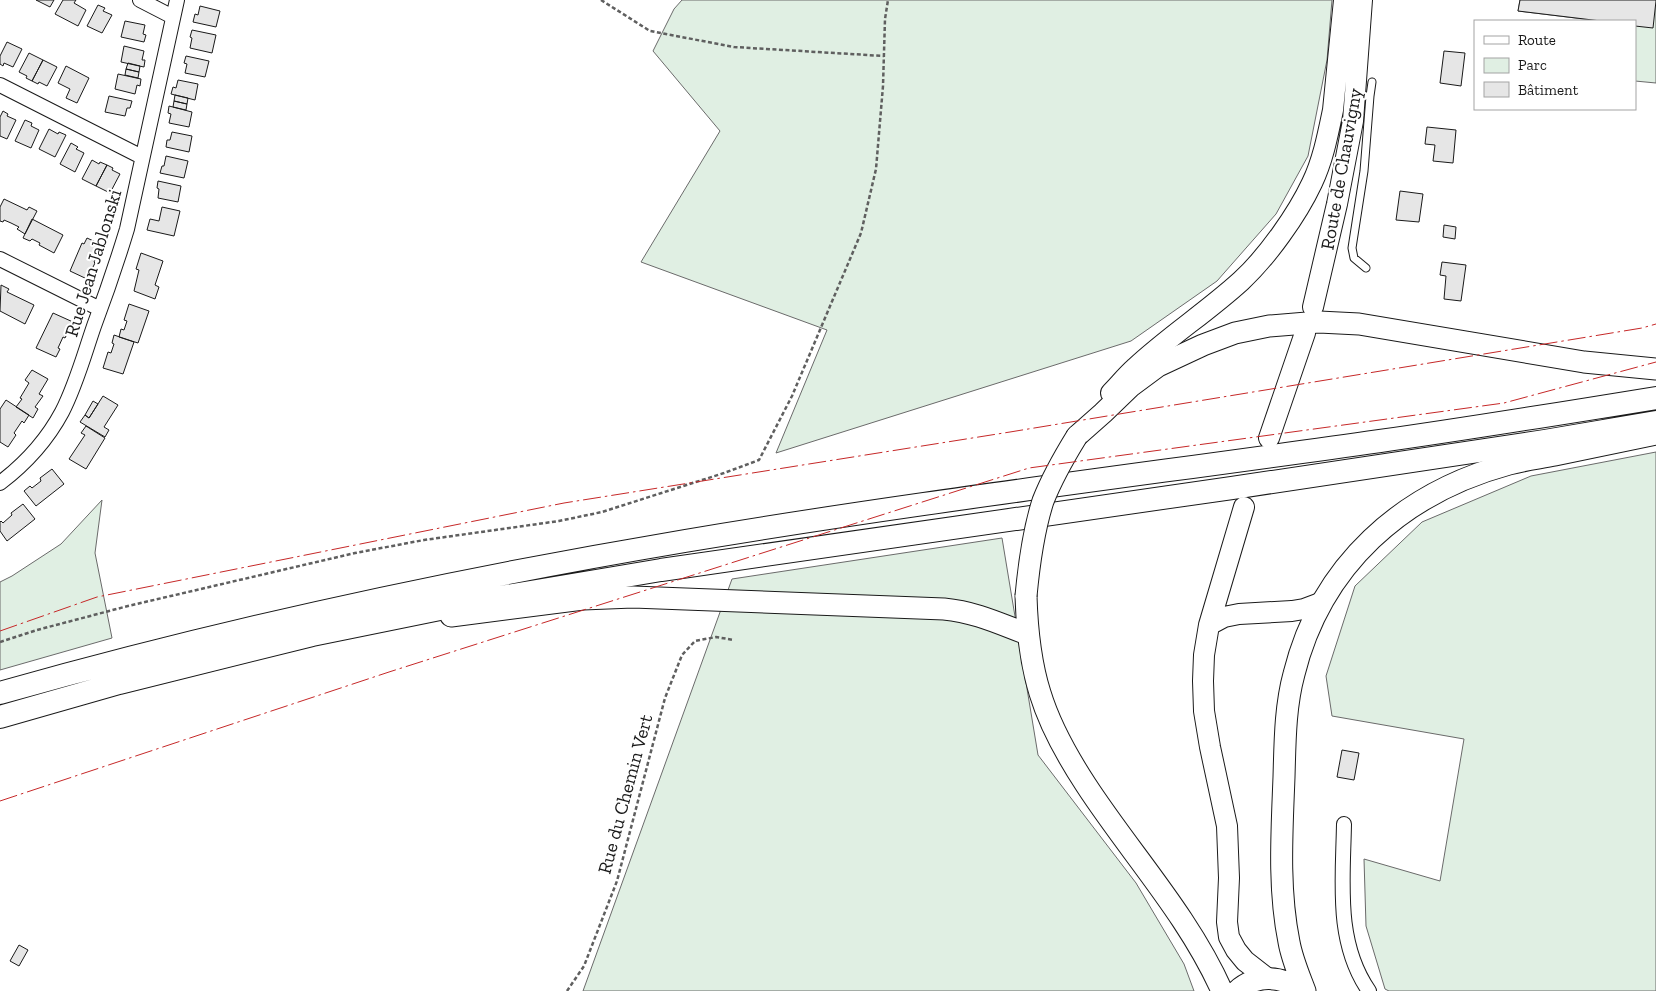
<svg xmlns="http://www.w3.org/2000/svg" width="1656" height="991" font-family="'Zilla Slab',serif">
<rect width="100%" height="100%" fill="#fff"/>
<path fill="#e0efe3" stroke="#6a6a6a" d="M682 0H1332L1327 60 1308 156 1276 214 1217 281 1131 341 776 453 827 330 641 262 720 131 653 51 674 9Z
M1520 0H1656V83L1635 81V21H1600L1518 11Z
M1656 452V991H1389L1385 989 1366 926 1364 859 1440 881 1464 739 1332 716 1326 676 1355 586 1422 522 1531 476Z
M102 500 95 553 112 638 0 670V582L12 576 61 544Z
M1002 538 1038 755 1136 883 1184 964 1194 991H583L732 579Z"/>
<path fill="#e6e6e6" stroke="#1a1a1a" d="M36 0H54L50 7Z
M63 0H76L74 3 86 10 78 26 55 14Z
M1520 0H1656V1L1653 28 1635 26V21H1601L1518 11Z
M98 5 105 8 103 11 112 15 102 33 87 26Z
M200 6 220 11 216 27 193 22 195 14 198 15Z
M125 21 145 25 143 34 146 35 144 42 121 37Z
M192 30 216 35 212 53 190 48 192 38 190 37Z
M7 42 22 49 13 67 4 63 3 66 0 64V56Z
M124 46 144 51 142 60H145L144 67 121 62Z
M1444 51 1465 53 1461 86 1440 83Z
M29 53 43 60 32 81 26 78 27 76 19 72Z
M186 56 209 61 205 77 185 73 187 64 184 63Z
M43 60 57 67 47 86 39 82 38 84 32 81Z
M128 63 140 66 139 72 126 69Z
M66 66 89 78 77 103 66 98 70 89 58 83Z
M126 69 139 72 138 78 125 75Z
M118 74 141 79 140 86 137 85 135 94 115 89Z
M178 80 198 84 195 100 171 94 173 87 176 88Z
M175 95 188 98 187 104 174 101Z
M109 96 132 101 130 108H127L125 116 105 112Z
M174 101 187 104 186 110 173 107Z
M169 106 192 112 189 127 169 123 171 114 168 113Z
M3 111 8 114 7 116 16 120 7 139 0 136V117Z
M25 120 32 123 31 126 39 130 31 148 15 141Z
M1427 127 1456 130 1453 163 1433 161 1435 145 1425 144Z
M49 129 58 134 59 132 66 135 55 157 39 149Z
M172 132 192 136 189 152 166 147 167 140H170Z
M71 143 78 147 76 149 84 153 75 172 60 164Z
M166 156 188 161 184 178 160 173 162 166H164Z
M92 160 99 164 100 162 107 165 96 186 82 179Z
M107 165 113 168 112 170 120 174 110 193 96 186Z
M158 181 181 186 178 202 158 198 159 189 157 188Z
M1400 191 1423 194 1419 222 1396 220Z
M4 199 27 210 29 207 37 211 25 234 17 229 19 227 11 223 4 220 3 222 0 221V207Z
M162 207 180 211 174 236 147 230 150 219 159 221Z
M32 219 63 235 54 253 39 245 40 243 32 239 30 241 23 238Z
M1444 225 1456 227 1455 239 1443 237Z
M87 238 100 244 97 251 99 252 94 262 95 263 87 279 70 271 82 243 84 244Z
M141 253 163 261 155 285 159 287 155 299 134 291 139 270 136 269Z
M1442 262 1466 265 1461 301 1444 299 1446 276 1440 275Z
M1 285 9 289 7 292 34 305 25 324 0 311Z
M129 304 149 311 138 343 119 337 121 329 124 330 127 321 124 320Z
M53 313 73 322 65 338 63 337 58 348 60 349 56 357 36 348Z
M114 335 134 342 123 374 103 368 108 352 111 353 114 344 112 343Z
M32 370 48 379 39 394 43 396 35 407 38 409 33 418 16 407 22 399 20 398 29 383 25 380Z
M103 396 118 405 104 427 109 430 105 437 80 422 85 415 89 418Z
M6 400 29 415 24 423 22 421 14 433 16 435 8 447 0 442V409Z
M93 401 98 404 89 418 85 415Z
M86 426 105 438 86 469 69 459 85 435 81 433Z
M52 469 64 484 36 506 24 491 30 486 32 488 41 481 40 478Z
M23 504 35 519 7 541 0 531V522L1 521 3 523 12 515 11 513Z
M1342 750 1359 753 1354 780 1337 777Z
M19 945 28 950 19 966 10 961Z"/>
<g fill="none" stroke-linecap="round" stroke-linejoin="round">
<defs>
<path id="service" d="M1367 96H1370L1372 82
M1366 268 1354 258 1352 248 1364 171 1370 96"/>
<path id="minor" d="M140 0 173 17
M0 85 142 157
M0 259 100 309
M0 483C25 464 47 440 62 412 76 385 84 355 94 326 106 294 117 262 127 229L177 0
M1344 824C1343 881 1335 942 1369 991"/>
<path id="secondary" d="M1313 307 1337 204 1353 121 1362 0
M1111 393C1119 385 1126 376 1135 368 1168 337 1207 312 1241 281 1267 257 1297 215 1312 183 1323 160 1328 134 1333 110L1344 0
M1269 438 1305 333
M1244 507 1209 625 1204 655 1203 681 1204 711 1210 747 1227 826 1229 878 1227 922 1229 937 1236 950 1245 961 1267 978
M1209 625 1224 617 1239 614 1292 611 1304 609 1320 603"/>
<path id="primary" d="M1077 436 1103 413 1131 386 1158 366 1203 345 1235 333 1269 326 1319 322 1359 324 1584 362 1656 369
M1026 596C1027 629 1030 661 1040 693 1050 726 1067 756 1086 785 1131 854 1188 915 1222 991
M451 616 583 599 633 597 944 609C975 612 998 623 1027 634
M1237 991C1256 974 1282 975 1301 991
M1305 991C1299 975 1292 959 1289 942 1278 888 1282 831 1284 777 1285 743 1285 707 1294 674 1321 565 1402 493 1509 464 1524 460 1540 458 1555 455 1589 448 1623 441 1656 434"/>
<path id="trunk" d="M0 693C226 629 454 580 685 541 916 502 1148 474 1380 441 1472 428 1564 413 1656 398
M0 717 119 683 312 635 489 599 661 570 1232 488 1545 441 1656 422"/>
</defs>
<use href="#service" stroke="#1a1a1a" stroke-width="9"/>
<use href="#minor" stroke="#1a1a1a" stroke-width="16"/>
<use href="#secondary" stroke="#1a1a1a" stroke-width="22"/>
<use href="#primary" stroke="#1a1a1a" stroke-width="23"/>
<use href="#trunk" stroke="#1a1a1a" stroke-width="24"/>
<path stroke="#5f5f5f" stroke-width="2.5" stroke-dasharray="4 2.5" stroke-linecap="butt" d="M601 0 650 31 734 47 884 56
M0 642 37 630 128 606 355 553 424 540 559 521 602 512 724 473 759 460 792 396 861 233 876 169 883 86 885 19 888 0
M567 991 584 966 617 881 665 698 682 655 695 641 716 637 734 640"/>
<use href="#service" stroke="#fff" stroke-width="7"/>
<use href="#minor" stroke="#fff" stroke-width="14"/>
<use href="#secondary" stroke="#fff" stroke-width="20"/>
<use href="#primary" stroke="#fff" stroke-width="21"/>
<use href="#trunk" stroke="#fff" stroke-width="22"/>
<defs>
<path id="primary-bridge" d="M1026 596C1029 564 1033 532 1043 501 1052 478 1064 457 1077 436"/>
</defs>
<use href="#primary-bridge" stroke="#1a1a1a" stroke-width="23" stroke-linecap="butt"/>
<use href="#primary-bridge" stroke="#fff" stroke-width="21"/>
<path stroke="#c62828" stroke-width="1" stroke-dasharray="18 4 2.5 4" stroke-linecap="butt" d="M0 631 97 597 564 503 1010 432 1642 328 1656 324
M0 801 389 672 1029 468 1504 403 1656 362"/>
</g>
<g text-anchor="middle" dominant-baseline="central" stroke-width="4" stroke-linejoin="round" paint-order="stroke">
<g font-size="19" fill="#1a1a1a" stroke="#fff">
<text transform="translate(1341 169) rotate(-80)">Route de Chauvigny</text>
<text transform="translate(93 263) rotate(-73)">Rue Jean Jablonski</text>
<text transform="translate(625 794) rotate(-75)">Rue du Chemin Vert</text>
</g>
</g>
<rect x="1474" y="20" width="162" height="90" fill="#ffffff" stroke="#a3a3a3"/>
<rect x="1484" y="36" width="25" height="8" fill="#ffffff" stroke="#a3a3a3"/>
<text x="1518" y="45" font-size="15" fill="#1a1a1a">Route</text>
<rect x="1484" y="58" width="25" height="15" fill="#e0efe3" stroke="#a3a3a3"/>
<text x="1518" y="70" font-size="15" fill="#1a1a1a">Parc</text>
<rect x="1484" y="82" width="25" height="15" fill="#e6e6e6" stroke="#a3a3a3"/>
<text x="1518" y="95" font-size="15" fill="#1a1a1a">Bâtiment</text>
</svg>
